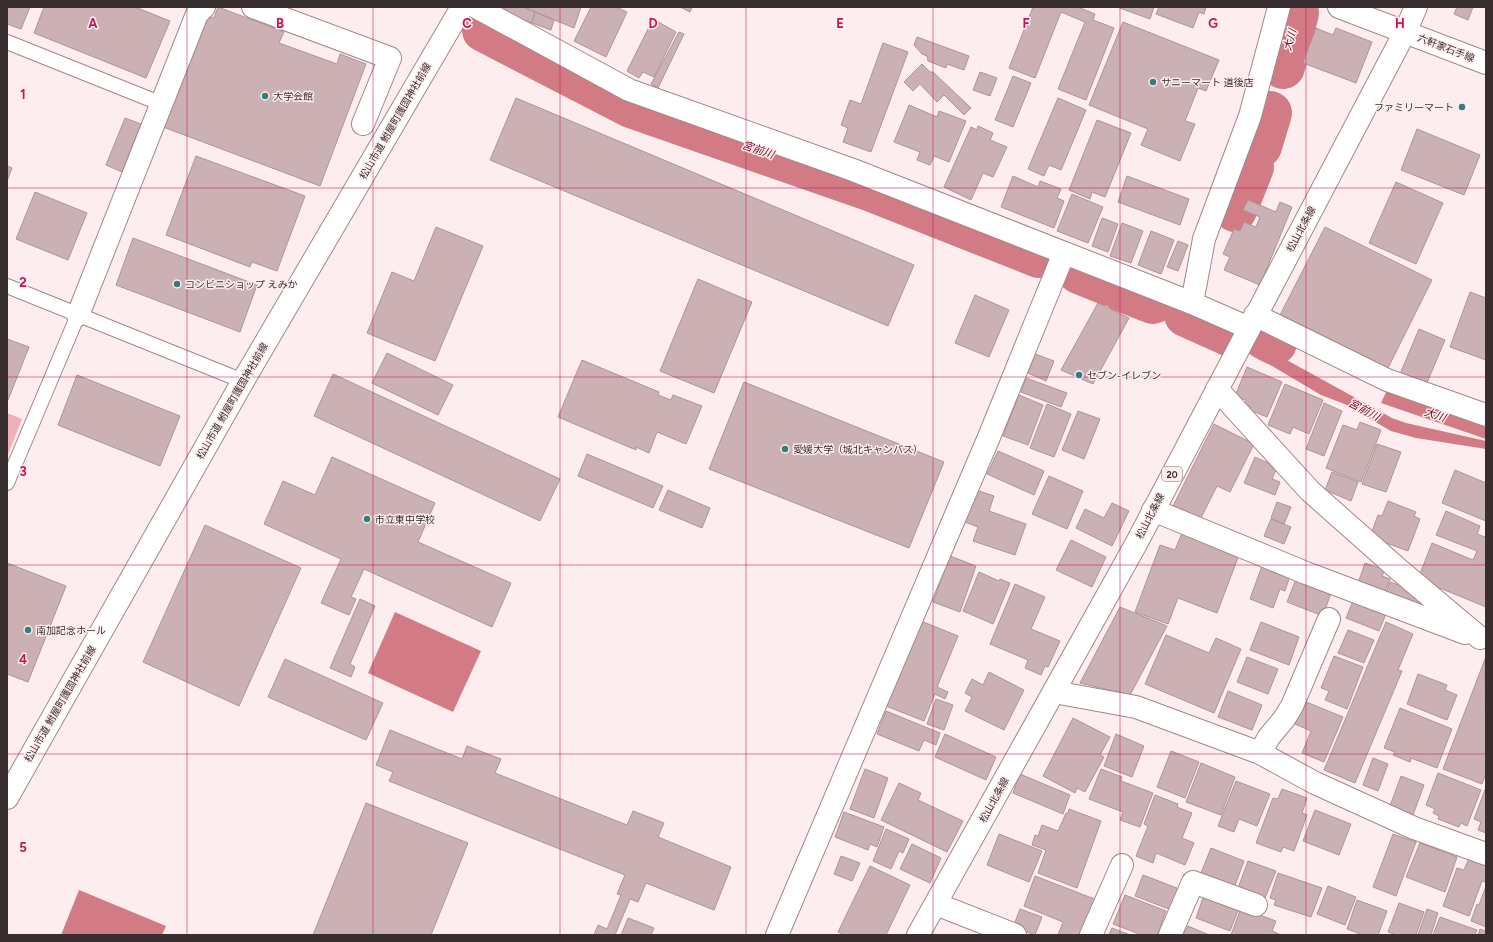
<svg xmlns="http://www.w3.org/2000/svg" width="1493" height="942" font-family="Figtree,'Noto Sans JP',sans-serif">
<rect width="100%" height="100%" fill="#feedee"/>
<path fill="#f0b0b6" d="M7 413 22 419 7 457Z"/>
<path fill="#d27b85" d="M1256 343 1392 418 1406 423 1486 441V449L1416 438 1391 431 1370 419 1347 405 1321 395 1250 353Z
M1387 390 1486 425V439L1381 403Z
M395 612 481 651 453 712 368 673Z
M79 890 166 926 162 935H61Z"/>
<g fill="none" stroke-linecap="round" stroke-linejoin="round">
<path stroke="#d27b85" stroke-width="44" d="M484 30 631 106 872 190 1039 256
M1283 67 1297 13
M1260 146 1270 113
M1235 210 1252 167
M1079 272 1109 284
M1122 290 1153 302
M1186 315 1235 337
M1265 338 1275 343"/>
</g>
<path fill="#cbb1b3" stroke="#ad9496" d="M7 7H30L21 29 7 24Z
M44 7H135L170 21 146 78 34 33Z
M218 7 284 32 279 43 337 64 340 54 366 64 320 186 163 127 206 15 214 18Z
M505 7H523L535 12 532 23 504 12Z
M523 7H581L574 28Z
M591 7H616L627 12 606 57 574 41Z
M680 7H692L690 12Z
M1033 7H1078L1095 14 1093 20 1114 28 1086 100 1058 89 1085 22 1061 12 1035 78 1009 68Z
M1117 7H1154L1150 19Z
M1159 7H1206L1204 14 1199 12 1193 28 1156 14Z
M1457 7H1473L1468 20 1454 14Z
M535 12 554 20 551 30 532 23Z
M653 19 676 32 654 77 643 72 639 78 627 71Z
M1123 22 1219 60 1206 91 1198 88 1185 121 1195 124 1180 161 1141 145 1148 129 1089 105Z
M1316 28 1333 35 1336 28 1372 42 1356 83 1303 63Z
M679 32 684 34 658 88 651 84Z
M917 37 969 56 964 70 947 64 946 68 928 61 927 56 922 54 914 45Z
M883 43 908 52 871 152 843 142 848 128 841 125 850 100 861 104Z
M922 64 930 72H933L971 108 964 115 944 95 937 102 920 84 913 91 904 82Z
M980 72 997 78 990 96 973 90Z
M1013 76 1031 83 1013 127 995 120Z
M516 98 914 265 888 326 490 160Z
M1058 98 1086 110 1061 170 1049 165 1044 176 1028 169Z
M909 105 937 117 939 111 966 121 949 162 934 156 930 165 917 160 920 152 894 142Z
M125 118 141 124 122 172 106 165Z
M1097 120 1131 133 1105 197 1092 192 1090 199 1069 190Z
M978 126 993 133 990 140 1007 147 993 177 983 173 971 200 944 187 971 127 977 130Z
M1417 129 1480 155 1464 195 1401 170Z
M196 156 305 196 277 271 252 262 250 267 166 235Z
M7 166 12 168 7 181Z
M1013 176 1038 187 1040 181 1061 189 1057 198 1064 201 1054 228 1001 207Z
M1127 176 1189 199 1180 225 1118 202Z
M1396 182 1443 203 1416 264 1369 243Z
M35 192 87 213 68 260 16 239Z
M1072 194 1103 207 1088 243 1057 231Z
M1248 200 1276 212 1280 202 1292 207 1260 285 1224 270 1230 257 1223 254 1234 229 1240 231 1244 222 1256 227 1260 217 1243 210Z
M1102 218 1118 224 1108 252 1092 246Z
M1122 223 1143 231 1131 263 1110 256Z
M436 227 483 246 435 361 367 333 392 272 414 281Z
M1325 227 1432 280 1388 368 1280 315Z
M1151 231 1174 240 1161 274 1138 265Z
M133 238 257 285 240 332 116 285Z
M1178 241 1188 245 1178 271 1167 267Z
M698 279 752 302 714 393 660 371Z
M1470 292 1486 298V360L1450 347Z
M975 295 1009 310 989 357 955 343Z
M1098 303 1129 318 1093 384 1061 370Z
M1419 329 1445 340 1426 385 1400 374Z
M7 339 29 347 8 400 7 399Z
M387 353 453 385 438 415 372 383Z
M1035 354 1054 361 1046 381 1028 373Z
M582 360 659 392 658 395 671 400 673 395 702 406 686 444 657 432 649 453 636 447V450L558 417Z
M1247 367 1282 382 1267 417 1250 410 1251 407 1245 404 1246 400 1235 396Z
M333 374 560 479 540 521 314 416Z
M77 375 180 416 160 466 58 425Z
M1026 378 1067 393 1061 407 1021 392Z
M744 382 944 462 909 548 709 469Z
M1285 384 1323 400 1309 434 1293 427 1290 434 1268 425Z
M1019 395 1043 405 1028 445 1003 436Z
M1324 403 1342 411 1324 456 1306 449Z
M1047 404 1071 414 1054 457 1030 448Z
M1078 411 1100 419 1084 459 1062 450Z
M1360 422 1381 430 1361 482 1326 468 1343 425 1357 430Z
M1214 424 1254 444 1230 492 1217 486 1198 524 1171 510Z
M1377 444 1401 452 1386 492 1362 484Z
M998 451 1044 471 1034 495 987 474Z
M587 454 663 486 653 508 578 476Z
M332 457 435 503 418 542 511 583 492 627 364 569 351 597 356 599 349 615 321 603 341 559 264 524 283 481 315 495Z
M1255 457 1277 467 1272 479 1280 482 1275 495 1244 483Z
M1455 470 1486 483V521L1442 503Z
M1332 472 1358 482 1351 501 1325 490Z
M1049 476 1083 491 1067 529 1032 514Z
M668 490 710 508 702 528 659 510Z
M976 490 994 496 989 511 1026 524 1015 555 973 541 978 527 965 522Z
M1388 501 1416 512 1414 516 1420 519 1408 551 1370 537 1378 515 1382 516Z
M1277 502 1291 507 1284 524 1271 518Z
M1112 503 1129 511 1112 546 1076 528 1085 509 1104 518Z
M1446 511 1480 526 1477 534 1485 537 1486 534V607L1418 579 1432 543 1473 560 1477 551 1436 535Z
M1271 519 1291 527 1284 544 1264 536Z
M205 525 301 568 239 706 143 662Z
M1182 533 1239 555 1217 613 1178 598 1168 624 1135 612 1160 545 1175 550Z
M1071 540 1106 557 1092 587 1056 570Z
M950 556 976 566 960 612 933 602Z
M7 563 66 586 28 682 7 674Z
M1263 563 1291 573 1285 591 1280 589 1273 608 1250 599Z
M1365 563 1385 570 1382 576 1390 579 1382 598 1356 589Z
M979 572 999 581 1000 579 1010 583 993 624 963 611Z
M1298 574 1333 587 1323 616 1287 602Z
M1390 582 1407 588 1406 592 1414 595 1413 598 1421 600 1420 605 1383 601Z
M1015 584 1045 597 1031 629 1060 641 1048 667 1045 666 1041 675 1025 668 1028 660 990 644Z
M1355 596 1388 609 1379 631 1346 618Z
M360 599 375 606 350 664 355 667 351 677 330 668Z
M1120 607 1167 626 1130 695 1080 683Z
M921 621 958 636 937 687 948 692 945 699 935 694 924 721 886 706Z
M1261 622 1299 637 1289 665 1250 650Z
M1386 622 1413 634 1398 670 1402 671 1355 783 1324 770Z
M1348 630 1374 640 1364 663 1338 653Z
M1166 635 1209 653 1216 638 1241 649 1214 713 1145 684Z
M1334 656 1363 667 1347 709 1325 700 1329 691 1321 688Z
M1247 657 1278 669 1268 694 1237 682Z
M285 659 383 703 366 740 268 697Z
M1485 659 1486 777 1485 776 1482 784 1443 769Z
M989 672 1024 690 1004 730 965 711 972 697 965 693 972 679 983 685Z
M1418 674 1447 685 1445 690 1457 695 1447 720 1407 704Z
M1228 691 1262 705 1252 730 1218 717Z
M936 699 953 705 944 730 927 724Z
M1304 701 1343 717 1324 762 1302 753 1311 731 1295 724Z
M1400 708 1452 729 1437 768 1411 758 1410 762 1393 755 1395 752 1384 748Z
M886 711 940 733 936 745 924 740 919 751 877 734Z
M1073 718 1110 737 1100 755 1104 757 1085 792 1077 788 1075 793 1043 776Z
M390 730 462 759 467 746 501 759 495 773 627 825 633 811 664 823 658 837 731 867 714 910 646 883 638 902 630 899 615 935H594L598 925 607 929 621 895 617 894 625 875 389 781 393 772 376 765Z
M945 734 996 757 986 780 935 757Z
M1116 734 1144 746 1132 777 1104 766Z
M1171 751 1199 762 1185 798 1157 787Z
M1373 758 1388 764 1378 791 1363 785Z
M1201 763 1235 777 1221 815 1186 802Z
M865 769 888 778 874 818 850 809Z
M1101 769 1122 777 1121 781 1153 793 1140 827 1120 820 1123 812 1089 799Z
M1438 773 1481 790 1467 826 1461 823 1459 827 1438 819 1439 816 1433 813 1435 809 1426 805Z
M1020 774 1070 795 1063 814 1013 793Z
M1401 776 1424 785 1413 815 1390 806Z
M1236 781 1270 794 1257 826 1239 819 1234 832 1218 826Z
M899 783 921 793 918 800 963 821 947 852 881 820Z
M1486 787V833L1478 830 1481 822 1474 819Z
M1282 789 1307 798 1302 813 1307 815 1294 851 1283 847 1281 852 1256 843 1273 798 1278 799Z
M1155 795 1178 804 1177 807 1192 813 1182 838 1194 843 1185 865 1156 853 1153 863 1136 856 1148 826 1144 824Z
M366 803 468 843 431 935H313Z
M1069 809 1101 821 1077 888 1038 873 1046 850 1032 845 1035 835 1038 836 1042 825 1058 831 1066 813H1068Z
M1315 810 1351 824 1339 855 1303 841Z
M844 812 884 827 877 847 870 844 868 850 835 837Z
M886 829 909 839 903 853 899 851 891 869 873 861Z
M999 834 1042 851 1029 882 987 865Z
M1393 834 1416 842 1396 896 1373 887Z
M1420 843 1457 857 1445 892 1406 877Z
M912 844 941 858 930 883 900 869Z
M1211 848 1244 861 1233 891 1199 878Z
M841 856 860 863 852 881 834 874Z
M1469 858 1486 864V880L1485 882 1482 881 1469 916 1443 906 1457 868 1464 870Z
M1248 861 1276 871 1265 898 1238 888Z
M870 866 910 885 886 935H845L838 932Z
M1278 873 1322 888 1311 917 1274 905 1276 900 1270 898Z
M1143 875 1182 890 1174 911 1135 896Z
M1035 876 1097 900 1084 935H1058L1063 922 1024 906Z
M1328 886 1356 897 1345 925 1317 914Z
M1486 886V927L1471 921 1477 904 1479 905Z
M1125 895 1166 911 1157 935H1142L1113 924Z
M1204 895 1239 908 1230 931 1196 918Z
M1357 900 1387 911 1378 935H1363L1347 929Z
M1399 903 1424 912 1416 935H1397L1388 932Z
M1241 908 1276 921 1272 931 1281 935H1231Z
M1020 909 1042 917 1035 935 1013 927Z
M1427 909 1438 913 1431 935H1418Z
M1440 917 1477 930 1475 935H1433Z
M628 918 654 928 651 935H621Z
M1188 926 1209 935H1183Z
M1112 928 1130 935H1109Z
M1480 929 1486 931V935H1478Z"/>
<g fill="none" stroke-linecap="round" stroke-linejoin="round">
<defs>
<path id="lane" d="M7 42 162 104
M7 286 243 381
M7 483 78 315"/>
<path id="street" d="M253 7 390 58 363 124
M476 7 629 90 853 170 1192 303 1249 328
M1192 303 1204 239 1250 116 1279 7
M78 315 197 14 204 7
M1255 315 1387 380 1486 415
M1217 389 1310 491 1398 569 1480 638
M1153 510 1306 573 1465 633
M1054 692 1136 707 1260 753 1315 783 1414 828 1486 854
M1260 753 1269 737 1284 719 1292 706 1329 619
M936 904 1015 935
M777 935 989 437 1064 253
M1091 935 1122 865
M1170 935 1193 882 1256 905"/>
<path id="secondary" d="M1339 7 1486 63
M7 798 243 381 462 7"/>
<path id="primary" d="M918 935 1136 544 1405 32 1416 7"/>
</defs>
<use href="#lane" stroke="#a1888a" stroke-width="16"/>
<use href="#street" stroke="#a1888a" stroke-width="24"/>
<use href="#secondary" stroke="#a1888a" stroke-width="24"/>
<use href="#primary" stroke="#a1888a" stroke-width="24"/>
<use href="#lane" stroke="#fff" stroke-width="14"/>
<use href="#street" stroke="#fff" stroke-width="22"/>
<use href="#secondary" stroke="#fff" stroke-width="22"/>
<use href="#primary" stroke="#fff" stroke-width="22"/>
</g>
<path fill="none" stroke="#c2185b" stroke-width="1" stroke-opacity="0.55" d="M187 7V935M373 7V935M560 7V935M746 7V935M933 7V935M1120 7V935M1306 7V935M7 188H1486M7 377H1486M7 565H1486M7 754H1486"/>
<g fill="#357d7b" stroke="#feedee" stroke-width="1.5">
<circle cx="1153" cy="82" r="4"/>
<circle cx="265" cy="96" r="4"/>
<circle cx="1462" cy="107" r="4"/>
<circle cx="177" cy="284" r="4"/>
<circle cx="1079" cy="375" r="4"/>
<circle cx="785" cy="449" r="4"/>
<circle cx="367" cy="519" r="4"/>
<circle cx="28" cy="630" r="4"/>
</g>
<g text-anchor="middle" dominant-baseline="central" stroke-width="3" stroke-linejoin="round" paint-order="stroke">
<rect fill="#feedee" stroke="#736768" stroke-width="1" x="1162" y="467" width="20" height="14" rx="3"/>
<g font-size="9" font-weight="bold" fill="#382e2f">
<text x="1172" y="474">20</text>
</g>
<g font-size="10" fill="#382e2f" stroke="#feedee">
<text transform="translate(1446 48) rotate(21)">六軒家石手線</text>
<text transform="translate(395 121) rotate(-60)">松山市道 鮒屋町護国神社前線</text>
<text transform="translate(1301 229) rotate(-62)">松山北条線</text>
<text transform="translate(232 401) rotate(-60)">松山市道 鮒屋町護国神社前線</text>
<text transform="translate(1150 516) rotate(-63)">松山北条線</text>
<text transform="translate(60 704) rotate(-60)">松山市道 鮒屋町護国神社前線</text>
<text transform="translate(994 800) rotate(-61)">松山北条線</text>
</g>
<g font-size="10" fill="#382e2f" stroke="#feedee" text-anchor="start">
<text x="1161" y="82">サニーマート 道後店</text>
<text x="273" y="96">大学会館</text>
<text x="1454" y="107" text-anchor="end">ファミリーマート</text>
<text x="185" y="284">コンビニショップ えみか</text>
<text x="1087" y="375">セブン-イレブン</text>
<text x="793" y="449">愛媛大学（城北キャンパス）</text>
<text x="375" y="519">市立東中学校</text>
<text x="36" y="630">南加記念ホール</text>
</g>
<g font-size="11" font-style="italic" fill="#750728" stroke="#feedee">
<text transform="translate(1290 40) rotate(-75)">大川</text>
<text transform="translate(758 150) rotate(19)">宮前川</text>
<text transform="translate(1364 410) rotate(28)">宮前川</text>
<text transform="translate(1435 415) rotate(19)">大川</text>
</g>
</g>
<g font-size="13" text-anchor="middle" font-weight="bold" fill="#c2185b" stroke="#feedee" stroke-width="3" stroke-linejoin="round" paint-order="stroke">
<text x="93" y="28">A</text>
<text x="280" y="28">B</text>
<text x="467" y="28">C</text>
<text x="653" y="28">D</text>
<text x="840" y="28">E</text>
<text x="1026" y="28">F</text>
<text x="1213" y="28">G</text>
<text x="1400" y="28">H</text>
<text x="23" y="99">1</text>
<text x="23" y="287">2</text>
<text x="23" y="476">3</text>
<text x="23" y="664">4</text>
<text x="23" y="852">5</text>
</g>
<rect width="1493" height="942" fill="none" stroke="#382e2f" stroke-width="16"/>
</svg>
